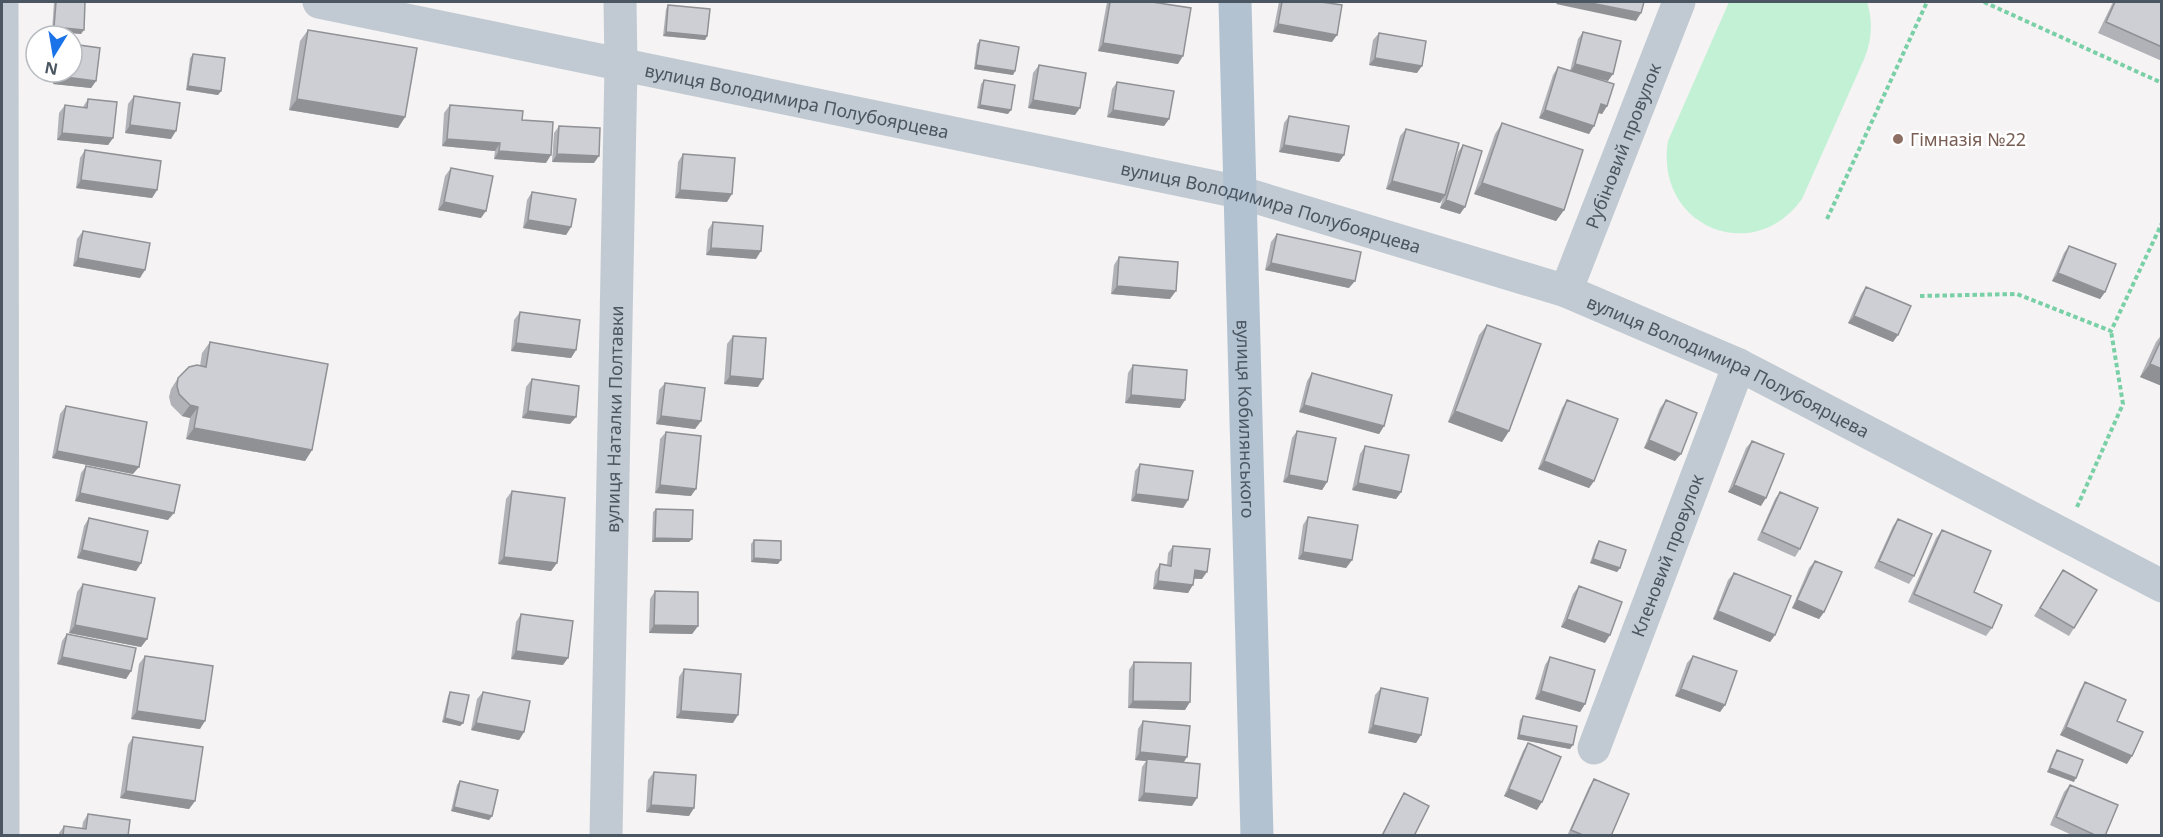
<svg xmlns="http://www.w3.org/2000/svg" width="2163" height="837" font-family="'Noto Sans',sans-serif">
<rect width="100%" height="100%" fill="#f5f3f3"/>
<path fill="#c3f1d5" d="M1729 2H1867C1873 21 1872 38 1865 57L1802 199C1752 268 1654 225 1668 141Z"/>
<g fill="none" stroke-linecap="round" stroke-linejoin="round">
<path stroke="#7ad0a6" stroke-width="4" stroke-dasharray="4.5 3" stroke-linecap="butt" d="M1984 2 2162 83
M1827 219 1927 2
M1920 296 2017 294 2111 331 2162 223
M2077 507 2123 404 2111 331"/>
<g stroke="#c1cad2" stroke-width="33">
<path d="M2 2 3 836"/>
<path id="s1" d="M319 2 1239 192 1566 291 1739 365 2162 586"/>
<path id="s2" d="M1566 291 1679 2"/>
<path id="s3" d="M1594 748 1739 365"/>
<path id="s4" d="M606 836 621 66 620 2"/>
</g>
<path stroke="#b3c2d1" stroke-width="33" id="s5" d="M1235 2 1257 836"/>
</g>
<path fill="#b0b2b7" d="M54 2H85L81 34 52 31Z
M1107 2H1152L1178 64 1098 51Z
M1279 2H1321L1332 42 1273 32Z
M2113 2H2162V61L2098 33Z
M668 5 707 36 705 40 663 36 666 9Z
M308 30 405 117 398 128 289 110 300 41Z
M1583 32 1608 81 1587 76 1607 106 1602 114 1598 113 1589 134 1539 118 1553 75 1558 67 1570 71 1578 39Z
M1379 33 1417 73 1369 65 1373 40Z
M980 40 1015 71 1013 75 974 69 977 44Z
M193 54 221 91 218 95 186 90 190 58Z
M1039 65 1075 115 1028 108 1033 73Z
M54 72H72L96 81 91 88 53 84Z
M984 80 1008 114 977 108 981 84Z
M1117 82 1169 119 1164 126 1107 117 1112 89Z
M134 96 171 139 125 133 128 104Z
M88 99 113 138 108 145 57 140 59 113 65 105 83 107Z
M450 105 546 163 494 159 495 151 442 146 444 113Z
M1289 116 1344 155 1339 162 1279 152 1284 123Z
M1502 123 1564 210 1556 221 1474 194 1495 134Z
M559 126 594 163 552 162 554 133Z
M1406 129 1450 177 1458 152 1463 145 1460 214 1440 208 1443 198 1440 203 1386 189 1400 136Z
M85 150 157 190 152 198 76 188 80 158Z
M683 154 727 202 675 198 678 162Z
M451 168 481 218 438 210 445 176Z
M532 192 571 227 566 235 523 228 527 200Z
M713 222 756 259 706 255 708 230Z
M83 231 140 278 73 266 77 239Z
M1277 234 1349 288 1265 270 1271 242Z
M2069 246 2105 292 2100 299 2052 281 2064 253Z
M1119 257 1170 299 1111 294 1114 265Z
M1866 287 1893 342 1848 323 1861 294Z
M520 312 576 350 571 358 511 351 514 320Z
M1487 325 1509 431 1502 442 1448 422 1479 335Z
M2162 334V386L2140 377 2156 342Z
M733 336 758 387 724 384 727 344Z
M210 342 312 450 305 461 186 439 190 418 182 416 171 405 169 397 171 389 178 378 200 366 202 353Z
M1133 365 1180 408 1125 403 1128 373Z
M1312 373 1384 426 1379 434 1299 412 1307 381Z
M532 379 570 424 522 418 526 387Z
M665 383 701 421 695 429 656 424 659 390Z
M1567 400 1594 481 1589 488 1538 469 1562 408Z
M1666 400 1675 461 1644 448 1660 408Z
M66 406 133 474 52 458 60 414Z
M1297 431 1327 482 1322 490 1283 482 1292 438Z
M666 432 691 496 655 493 660 439Z
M1752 441 1761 506 1728 492 1746 448Z
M1365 446 1401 492 1396 499 1352 490 1360 454Z
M1140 464 1188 500 1183 508 1131 501 1135 471Z
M86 466 168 520 75 501 81 473Z
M512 491 557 563 551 571 498 564 506 499Z
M1780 492 1800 549 1795 557 1757 540 1775 499Z
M656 509 692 539 689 542H652L653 512Z
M1308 517 1352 560 1346 568 1298 559 1303 525Z
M89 518 141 563 136 571 77 558 84 526Z
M1898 519 1914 576 1909 584 1874 568 1893 526Z
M1942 530 1992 628 1986 636 1908 602 1936 538Z
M754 540 778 564 751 562V544Z
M1599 541 1620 568 1617 572 1590 563 1596 545Z
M1173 546 1202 579H1194L1188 593 1153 589 1155 572 1160 564 1167 565 1168 553Z
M1815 561 1824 612 1819 619 1792 608 1809 568Z
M2063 570 2074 628 2069 636 2034 616Z
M1734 573 1775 635 1770 642 1713 619 1728 580Z
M83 584 147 639 141 647 69 633 77 592Z
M1579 586 1605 643 1561 627 1573 594Z
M655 591 698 626 692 634 649 633 650 599Z
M521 614 563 665 511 659 516 622Z
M67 634 131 671 126 679 57 664 62 641Z
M145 656 200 729 131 719 139 664Z
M1693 656 1725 705 1720 712 1675 696 1687 663Z
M1550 657 1585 704 1580 712 1535 699 1545 665Z
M1134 662 1185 710 1128 708 1129 670Z
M684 669 733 723 676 718 679 677Z
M2085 682 2117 721 2127 764 2060 735 2080 690Z
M1381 688 1421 735 1416 743 1368 733 1375 695Z
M450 692 463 723 460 726 442 722 448 696Z
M483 692 524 732 519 740 471 730 477 699Z
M1523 716 1570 749 1517 739 1520 720Z
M1143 721 1184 762 1192 806 1138 801 1142 767 1146 761 1135 760 1138 729Z
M133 737 195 801 189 809 120 798 128 745Z
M1528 743 1537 810 1504 796 1523 751Z
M2057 750 2074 782 2047 772 2054 754Z
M654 772 689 816 646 812 648 780Z
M1594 779 1611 836H1567L1589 787Z
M460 781 492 816 489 820 451 811 457 785Z
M2070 785 2105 836H2074L2050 825 2064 792Z
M1404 793 1414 836H1381L1399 801Z
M88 814 128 836H59V833L64 826 82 828 83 822Z"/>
<path fill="#909195" d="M1558 2H1586L1641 13 1636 21 1556 4Z
M1278 24 1337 35 1332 42 1273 32Z
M54 27 84 30 81 34 52 31Z
M666 32 707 36 705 40 663 36Z
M1103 43 1183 56 1178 64 1098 51Z
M1375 58 1422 66 1417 73 1369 65Z
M1575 64 1613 74 1608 81 1570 72Z
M976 65 1015 71 1013 75 974 69Z
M58 76 96 81 91 88 53 84Z
M188 86 221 91 218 95 186 90Z
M297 99 405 117 398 128 289 110Z
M1033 100 1080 108 1075 115 1028 108Z
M1601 104 1607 106 1602 114 1596 112Z
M980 105 1011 110 1008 114 977 108Z
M1113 110 1169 119 1164 126 1107 117Z
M1545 110 1594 126 1589 134 1539 118Z
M130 125 176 131 171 139 125 133Z
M62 133 113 138 108 145 57 140Z
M447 139 500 143 495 151 442 146Z
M1284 145 1344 155 1339 162 1279 152Z
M499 151 551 155 546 163 494 159Z
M557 154 599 156 594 163 552 162Z
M81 180 157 190 152 198 76 188Z
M1392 181 1445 195 1440 203 1386 189Z
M1482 183 1564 210 1556 221 1474 194Z
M680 190 732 194 727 202 675 198Z
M1446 200 1465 207 1460 214 1440 208Z
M444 202 486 211 481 218 438 210Z
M528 220 571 227 566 235 523 228Z
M711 248 761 251 756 259 706 255Z
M78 258 145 270 140 278 73 266Z
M1271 263 1355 281 1349 288 1265 270Z
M2058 273 2105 292 2100 299 2052 281Z
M1117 286 1176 291 1170 299 1111 294Z
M1854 316 1898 335 1893 342 1848 323Z
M516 343 576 350 571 358 511 351Z
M2150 364 2162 369V386L2140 377Z
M730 376 763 379 758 387 724 384Z
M1131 395 1185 400 1180 408 1125 403Z
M190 405 198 407 190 418 182 416Z
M1304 405 1384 426 1379 434 1299 412Z
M528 411 576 417 570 424 522 418Z
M1455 411 1509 431 1502 442 1448 422Z
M661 416 701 421 695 429 656 424Z
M194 428 312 450 305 461 186 439Z
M1649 440 1681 454 1675 461 1644 448Z
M57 451 139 467 133 474 52 458Z
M1544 461 1594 481 1589 488 1538 469Z
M1289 475 1327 482 1322 490 1283 482Z
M1358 483 1401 492 1396 499 1352 490Z
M660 485 696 489 691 496 655 493Z
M1734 485 1766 498 1761 506 1728 492Z
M80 493 174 513 168 520 75 501Z
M1136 494 1188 500 1183 508 1131 501Z
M655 538 692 539 689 542H652Z
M82 550 141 563 136 571 77 558Z
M1303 552 1352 560 1346 568 1298 559Z
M504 557 557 563 551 571 498 564Z
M754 558 781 560 778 564 751 562Z
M1593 559 1620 568 1617 572 1590 563Z
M1195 570 1207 572 1202 579 1190 578Z
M1158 581 1193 585 1188 593 1153 589Z
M1797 600 1824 612 1819 619 1792 608Z
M1718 611 1775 635 1770 642 1713 619Z
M1567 619 1610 635 1605 643 1561 627Z
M75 625 147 639 141 647 69 633Z
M654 625 698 626 692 634 649 633Z
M516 651 568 658 563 665 511 659Z
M62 657 131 671 126 679 57 664Z
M1681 689 1725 705 1720 712 1675 696Z
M1541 691 1585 704 1580 712 1535 699Z
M1133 701 1190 702 1185 710 1128 708Z
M137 711 205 721 200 729 131 719Z
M681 711 738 715 733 723 676 718Z
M445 718 463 723 460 726 442 722Z
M476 723 524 732 519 740 471 730Z
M1373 725 1421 735 1416 743 1368 733Z
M2066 727 2132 756 2127 764 2060 735Z
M1519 735 1573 745 1570 749 1517 739Z
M1140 752 1187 757 1182 765 1147 759 1146 761 1135 760Z
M2050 768 2076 778 2074 782 2047 772Z
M1509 789 1542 802 1537 810 1504 796Z
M126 791 195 801 189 809 120 798Z
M1144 793 1197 798 1192 806 1138 801Z
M651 805 694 808 689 816 646 812Z
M454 807 492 816 489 820 451 811Z"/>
<path fill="#cdcfd5" stroke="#909195" stroke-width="1.5" d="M56 2H85L84 30 54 27Z
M1110 2H1152L1191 8 1183 56 1103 43Z
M1282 2H1321L1342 5 1337 35 1278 24Z
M1586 2H1644L1641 13Z
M2115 2H2162V47L2106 22Z
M668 5 710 9 707 36 666 32Z
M308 30 417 48 405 117 297 99Z
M1583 32 1621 41 1613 74 1575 64Z
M1379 33 1426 41 1422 66 1375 58Z
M980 40 1019 47 1015 71 976 65Z
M72 44 100 48 96 81 58 76 59 72H72Z
M193 54 225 58 221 91 188 86Z
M1039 65 1086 73 1080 108 1033 100Z
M1558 67 1614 84 1607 106 1601 104 1594 126 1545 110Z
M984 80 1015 85 1011 110 980 105Z
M1117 82 1174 91 1169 119 1113 110Z
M134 96 180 103 176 131 130 125Z
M88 99 117 102 113 138 62 133 65 105 87 108Z
M450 105 523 111 522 120 553 122 551 155 499 151 500 143 447 139Z
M1289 116 1349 126 1344 155 1284 145Z
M1502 123 1583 150 1564 210 1482 183Z
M559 126 600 128 599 156 557 154Z
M1406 129 1459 143 1445 195 1392 181Z
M1463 145 1482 151 1465 207 1446 200Z
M85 150 161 161 157 190 81 180Z
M683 154 735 158 732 194 680 190Z
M451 168 493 176 486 211 444 202Z
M532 192 576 199 571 227 528 220Z
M713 222 763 226 761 251 711 248Z
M83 231 150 243 145 270 78 258Z
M1277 234 1361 252 1355 281 1271 263Z
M2069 246 2116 264 2105 292 2058 273Z
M1119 257 1178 262 1176 291 1117 286Z
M1866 287 1911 306 1898 335 1854 316Z
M520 312 580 320 576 350 516 343Z
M1487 325 1541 344 1509 431 1455 411Z
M733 336 766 338 763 379 730 376Z
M2162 338V369L2150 364Z
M210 342 328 364 312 450 194 428 198 407 190 405 179 394 177 386 178 378 189 367 197 365 206 367Z
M1133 365 1187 370 1185 400 1131 395Z
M1312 373 1392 395 1384 426 1304 405Z
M532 379 579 386 576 417 528 411Z
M665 383 705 388 701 421 661 416Z
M1567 400 1618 419 1594 481 1544 461Z
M1666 400 1697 413 1681 454 1649 440Z
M66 406 147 422 139 467 57 451Z
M1297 431 1336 438 1327 482 1289 475Z
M666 432 701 436 696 489 660 485Z
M1752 441 1784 454 1766 498 1734 485Z
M1365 446 1409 455 1401 492 1358 483Z
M1140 464 1193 471 1188 500 1136 494Z
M86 466 180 485 174 513 80 493Z
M512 491 565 498 557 563 504 557Z
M1780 492 1818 508 1800 549 1762 532Z
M656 509 693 510 692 539 655 538Z
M1308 517 1358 525 1352 560 1303 552Z
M89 518 148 531 141 563 82 550Z
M1898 519 1932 534 1914 576 1879 561Z
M1942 530 1991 551 1974 592 2002 605 1992 628 1914 594Z
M754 540 781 541V560L754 558Z
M1599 541 1626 550 1620 568 1593 559Z
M1173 546 1210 549 1207 572 1195 570 1193 585 1158 581 1160 564 1171 566Z
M1815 561 1842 572 1824 612 1797 600Z
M2063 570 2097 590 2074 628 2040 608Z
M1734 573 1791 596 1775 635 1718 611Z
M83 584 155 598 147 639 75 625Z
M1579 586 1622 602 1610 635 1567 619Z
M655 591 698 592V626L654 625Z
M521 614 573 621 568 658 516 651Z
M67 634 136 648 131 671 62 657Z
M145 656 213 666 205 721 137 711Z
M1693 656 1737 671 1725 705 1681 689Z
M1550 657 1595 670 1585 704 1541 691Z
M1134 662 1191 663 1190 702 1133 701Z
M684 669 741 674 738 715 681 711Z
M2085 682 2126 700 2117 721 2143 732 2132 756 2066 727Z
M1381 688 1428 698 1421 735 1373 725Z
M450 692 469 695 463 723 445 718Z
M483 692 530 701 524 732 476 723Z
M1523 716 1577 726 1573 745 1519 735Z
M1143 721 1190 726 1187 757 1140 752Z
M133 737 203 747 195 801 126 791Z
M1528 743 1561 757 1542 802 1509 789Z
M2057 750 2083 760 2076 778 2050 768Z
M1147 759 1200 764 1197 798 1144 793Z
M654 772 696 775 694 808 651 805Z
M1594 779 1629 794 1611 836H1585L1571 830Z
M460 781 498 790 492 816 454 807Z
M2070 785 2118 805 2105 836H2097L2056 817Z
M1404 793 1429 806 1414 836H1382Z
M88 814 130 820 128 836H63L64 826 86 829Z"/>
<circle fill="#8d6e63" stroke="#fff" stroke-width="2" cx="1898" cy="139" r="6"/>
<g text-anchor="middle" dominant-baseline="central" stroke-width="5" stroke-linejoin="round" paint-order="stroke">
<g font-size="18" fill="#4a5661" stroke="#fff">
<text stroke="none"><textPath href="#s1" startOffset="488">вулиця Володимира Полубоярцева</textPath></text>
<text stroke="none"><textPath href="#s2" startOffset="156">Рубіновий провулок</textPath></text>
<text stroke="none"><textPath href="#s1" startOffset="974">вулиця Володимира Полубоярцева</textPath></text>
<text stroke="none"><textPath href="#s1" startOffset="1460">вулиця Володимира Полубоярцева</textPath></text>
<text stroke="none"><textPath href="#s4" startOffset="417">вулиця Наталки Полтавки</textPath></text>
<text stroke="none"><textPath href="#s5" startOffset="417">вулиця Кобилянського</textPath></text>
<text stroke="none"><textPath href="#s3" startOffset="206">Кленовий провулок</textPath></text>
</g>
<g font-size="18" fill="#785e54" stroke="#fff" text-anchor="start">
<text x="1910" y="139">Гімназія №22</text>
</g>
</g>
<rect width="2163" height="837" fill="none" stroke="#4a5661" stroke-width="6"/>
<g transform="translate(54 54) rotate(191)"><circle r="28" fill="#ffffff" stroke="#b7bbc0" stroke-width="1.5"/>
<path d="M0-4.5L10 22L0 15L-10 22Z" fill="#1a73e8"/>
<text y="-9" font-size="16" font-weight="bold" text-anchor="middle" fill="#4a5661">N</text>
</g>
</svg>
